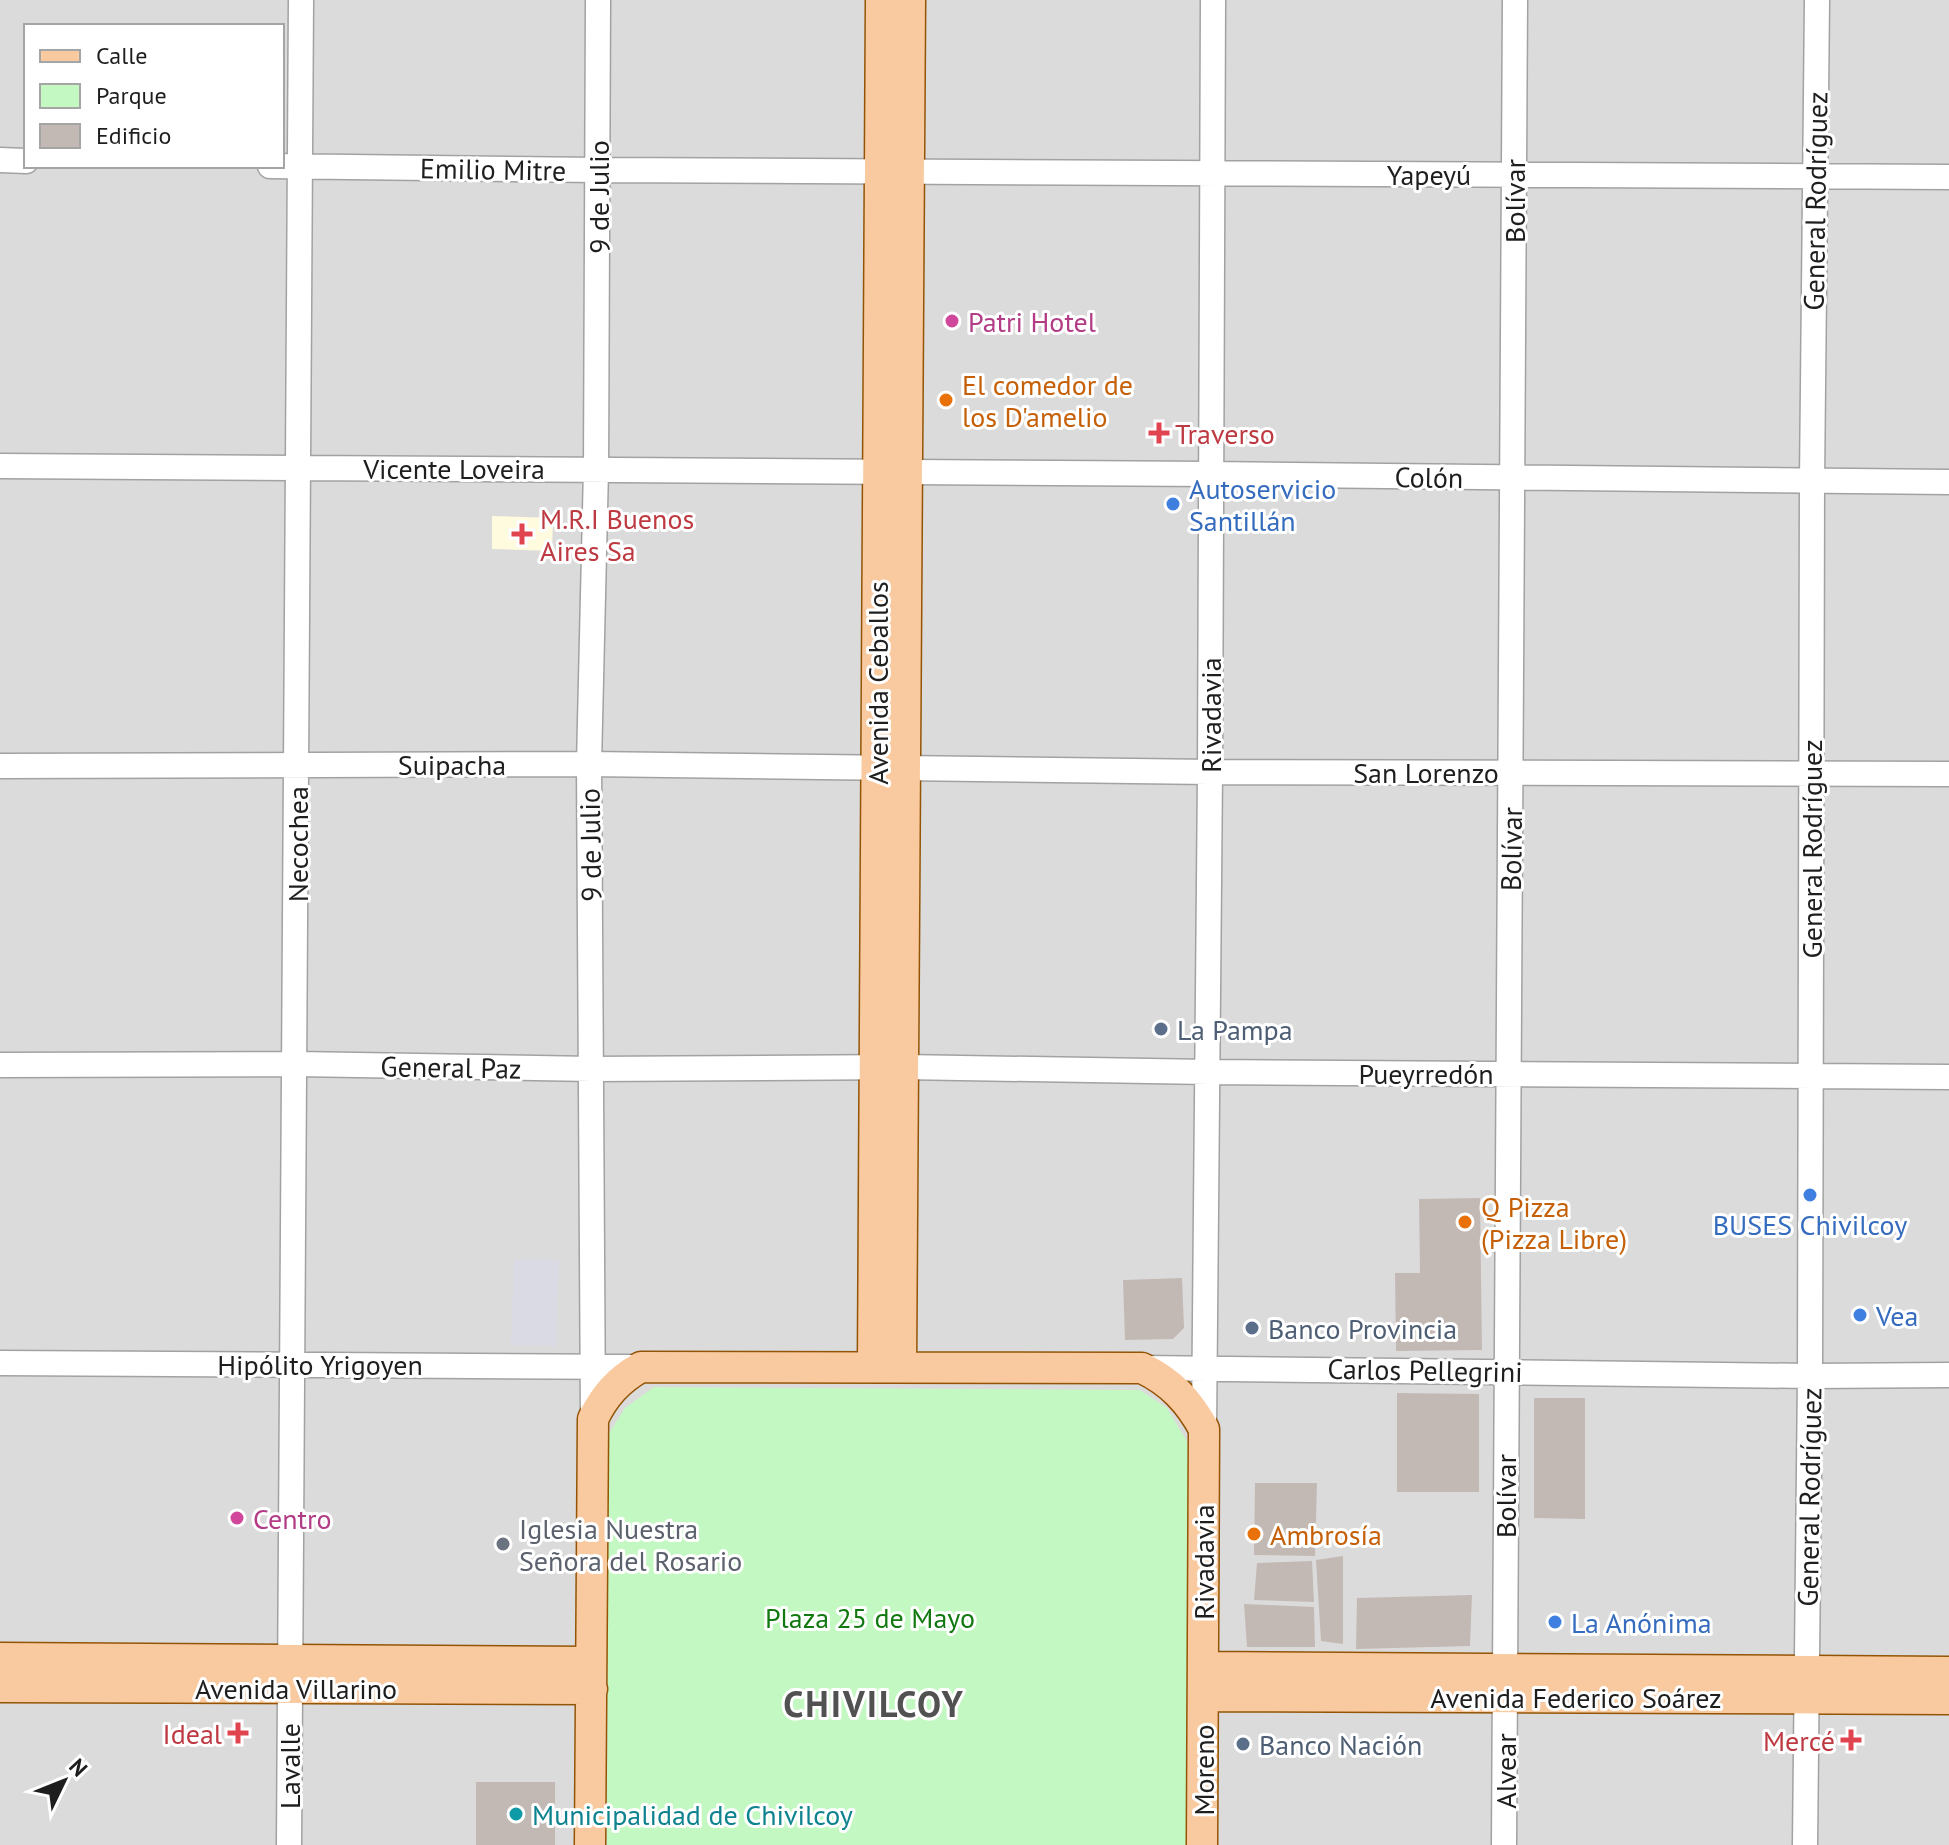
<svg xmlns="http://www.w3.org/2000/svg" width="1949" height="1845" font-family="'PT Sans',sans-serif">
<rect width="100%" height="100%" fill="#efeae4"/>
<path fill="#dcdbdb" fill-rule="evenodd" d="M0 0H1949V1845H0ZM26 26H282V166H26Z"/>
<path fill="#fefbde" d="M492 516 553 518 552 551 492 549Z"/>
<path fill="#c4f8c2" d="M654 1387 1140 1390 1167 1408 1189 1445 1191 1845H607L608 1435 625 1408Z"/>
<path fill="#d9dae4" d="M514 1259 559 1260 556 1346 511 1345Z"/>
<path fill="#c3b9b4" d="M1480 1198 1482 1350 1396 1351 1395 1273H1420L1419 1199Z
M1182 1278 1184 1328 1173 1339 1125 1340 1123 1280Z
M1397 1393 1479 1394V1492H1397Z
M1534 1398H1585V1519L1534 1518Z
M1255 1483H1317L1315 1556 1254 1555Z
M1343 1556V1644L1321 1641 1316 1560Z
M1312 1561 1314 1602 1254 1600 1257 1563Z
M1472 1595 1470 1646 1356 1649 1357 1598Z
M1244 1604 1314 1607 1315 1647H1247Z
M476 1782H555V1845H476Z"/>
<g fill="none" stroke-linecap="round" stroke-linejoin="round">
<defs>
<path id="minor" d="M0 160 26 161
M270 166 598 170 1949 177
M0 466 1211 474 1949 482
M0 766 589 764 1210 772 1949 774
M0 1065 296 1064 592 1069 903 1067 1208 1072 1949 1077
M0 1363 641 1367
M1142 1368 1810 1376 1949 1375
M593 1419 589 764 596 469 598 0
M1204 1429 1210 772 1213 0
M289 1845 301 0
M1504 1845 1515 0
M1805 1845 1810 1376 1812 482 1817 0"/>
<path id="major" d="M873 1367 881 0
M901 1367 910 0
M0 1658 591 1662
M1203 1667 1949 1672
M0 1687 592 1689
M1203 1696 1949 1699
M590 1845 593 1419C604 1396 618 1380 641 1367L1142 1368C1171 1382 1189 1401 1204 1429L1202 1845"/>
</defs>
<use href="#minor" stroke="#a2a2a2" stroke-width="27"/>
<use href="#major" stroke="#935505" stroke-width="33"/>
<use href="#minor" stroke="#fff" stroke-width="24"/>
<use href="#major" stroke="#f9c99f" stroke-width="30"/>
</g>
<g fill="#d1479c" stroke="#fff" stroke-width="3">
<circle cx="952" cy="321" r="8"/>
<circle cx="237" cy="1518" r="8"/>
</g>
<g fill="#e8710a" stroke="#fff" stroke-width="3">
<circle cx="946" cy="400" r="8"/>
<circle cx="1465" cy="1222" r="8"/>
<circle cx="1254" cy="1534" r="8"/>
</g>
<g fill="#e0444e" stroke="#fff" stroke-width="3">
<path d="M1155 421h8v8h8v8h-8v8h-8v-8h-8v-8h8z"/>
<path d="M518 522h8v8h8v8h-8v8h-8v-8h-8v-8h8z"/>
<path d="M234 1721h8v8h8v8h-8v8h-8v-8h-8v-8h8z"/>
<path d="M1847 1728h8v8h8v8h-8v8h-8v-8h-8v-8h8z"/>
</g>
<g fill="#3f7fe0" stroke="#fff" stroke-width="3">
<circle cx="1173" cy="504" r="8"/>
<circle cx="1810" cy="1195" r="8"/>
<circle cx="1860" cy="1315" r="8"/>
<circle cx="1555" cy="1622" r="8"/>
</g>
<g fill="#5c6f8a" stroke="#fff" stroke-width="3">
<circle cx="1161" cy="1029" r="8"/>
<circle cx="1252" cy="1328" r="8"/>
<circle cx="1243" cy="1744" r="8"/>
</g>
<circle fill="#6b7280" stroke="#fff" stroke-width="3" cx="503" cy="1544" r="8"/>
<circle fill="#0f9aa8" stroke="#fff" stroke-width="3" cx="516" cy="1814" r="8"/>
<g text-anchor="middle" dominant-baseline="central" stroke-width="6" stroke-linejoin="round" paint-order="stroke">
<g font-size="28" fill="#1e1e1e" stroke="#fff">
<text transform="translate(493 169) rotate(1)">Emilio Mitre</text>
<text x="1429" y="174">Yapeyú</text>
<text transform="translate(598 197) rotate(-90)">9 de Julio</text>
<text transform="translate(1514 201) rotate(-90)">Bolívar</text>
<text transform="translate(1815 201) rotate(-89)">General Rodríguez</text>
<text x="454" y="468">Vicente Loveira</text>
<text transform="translate(1429 477) rotate(1)">Colón</text>
<text transform="translate(877 683) rotate(-90)">Avenida Ceballos</text>
<text transform="translate(1210 715) rotate(-90)">Rivadavia</text>
<text x="452" y="764">Suipacha</text>
<text x="1426" y="772">San Lorenzo</text>
<text transform="translate(297 844) rotate(-90)">Necochea</text>
<text transform="translate(590 845) rotate(-91)">9 de Julio</text>
<text transform="translate(1511 849) rotate(-89)">Bolívar</text>
<text transform="translate(1811 849) rotate(-90)">General Rodríguez</text>
<text transform="translate(451 1067) rotate(1)">General Paz</text>
<text x="1426" y="1073">Pueyrredón</text>
<text x="320" y="1364">Hipólito Yrigoyen</text>
<text transform="translate(1425 1370) rotate(1)">Carlos Pellegrini</text>
<text transform="translate(1505 1496) rotate(-90)">Bolívar</text>
<text transform="translate(1809 1497) rotate(-89)">General Rodríguez</text>
<text transform="translate(1203 1562) rotate(-90)">Rivadavia</text>
<text x="296" y="1688">Avenida Villarino</text>
<text x="1576" y="1697">Avenida Federico Soárez</text>
<text transform="translate(289 1766) rotate(-90)">Lavalle</text>
<text transform="translate(1203 1770) rotate(-90)">Moreno</text>
<text transform="translate(1505 1771) rotate(-90)">Alvear</text>
</g>
<g font-size="28" fill="#b23c85" stroke="#fff" text-anchor="start">
<text x="968" y="321">Patri Hotel</text>
<text x="253" y="1518">Centro</text>
</g>
<g font-size="28" fill="#c56008" stroke="#fff" text-anchor="start">
<text x="962" y="384">El comedor de<tspan x="962" dy="32">los D'amelio</tspan></text>
<text x="1481" y="1206">Q Pizza<tspan x="1481" dy="32">(Pizza Libre)</tspan></text>
<text x="1270" y="1534">Ambrosía</text>
</g>
<g font-size="28" fill="#be3a42" stroke="#fff" text-anchor="start">
<text x="1175" y="433">Traverso</text>
<text x="540" y="518">M.R.I Buenos<tspan x="540" dy="32">Aires Sa</tspan></text>
<text x="222" y="1733" text-anchor="end">Ideal</text>
<text x="1835" y="1740" text-anchor="end">Mercé</text>
</g>
<g font-size="28" fill="#366cbe" stroke="#fff" text-anchor="start">
<text x="1189" y="488">Autoservicio<tspan x="1189" dy="32">Santillán</tspan></text>
<text x="1810" y="1224" text-anchor="middle">BUSES Chivilcoy</text>
<text x="1876" y="1315">Vea</text>
<text x="1571" y="1622">La Anónima</text>
</g>
<g font-size="28" fill="#4e5e75" stroke="#fff" text-anchor="start">
<text x="1177" y="1029">La Pampa</text>
<text x="1268" y="1328">Banco Provincia</text>
<text x="1259" y="1744">Banco Nación</text>
</g>
<g font-size="28" fill="#5b616d" stroke="#fff" text-anchor="start">
<text x="519" y="1528">Iglesia Nuestra<tspan x="519" dy="32">Señora del Rosario</tspan></text>
</g>
<g font-size="28" fill="#11790f" stroke="#fff">
<text x="870" y="1617">Plaza 25 de Mayo</text>
</g>
<g font-size="28" fill="#0d838f" stroke="#fff" text-anchor="start">
<text x="532" y="1814">Municipalidad de Chivilcoy</text>
</g>
<g font-size="36" font-weight="bold" letter-spacing="2" fill="#515151" stroke="#fff">
<text x="874" y="1703">CHIVILCOY</text>
</g>
</g>
<rect x="24" y="24" width="260" height="144" fill="#ffffff" stroke="#a5a5a5" stroke-width="2"/>
<rect x="40" y="50" width="40" height="12" fill="#f9c99f" stroke="#a5a5a5" stroke-width="2"/>
<text x="96" y="64" font-size="24" fill="#1e1e1e">Calle</text>
<rect x="40" y="84" width="40" height="24" fill="#c4f8c2" stroke="#a5a5a5" stroke-width="2"/>
<text x="96" y="104" font-size="24" fill="#1e1e1e">Parque</text>
<rect x="40" y="124" width="40" height="24" fill="#c3b9b4" stroke="#a5a5a5" stroke-width="2"/>
<text x="96" y="144" font-size="24" fill="#1e1e1e">Edificio</text>
<g transform="translate(64 1781) rotate(47)" stroke="#ffffff" stroke-width="6" paint-order="stroke">
<path d="M0-6L14 30L0 20L-14 30Z" fill="#1e1e1e"/>
<text y="-12" font-size="22" font-weight="bold" text-anchor="middle" fill="#1e1e1e">N</text>
</g>
</svg>
